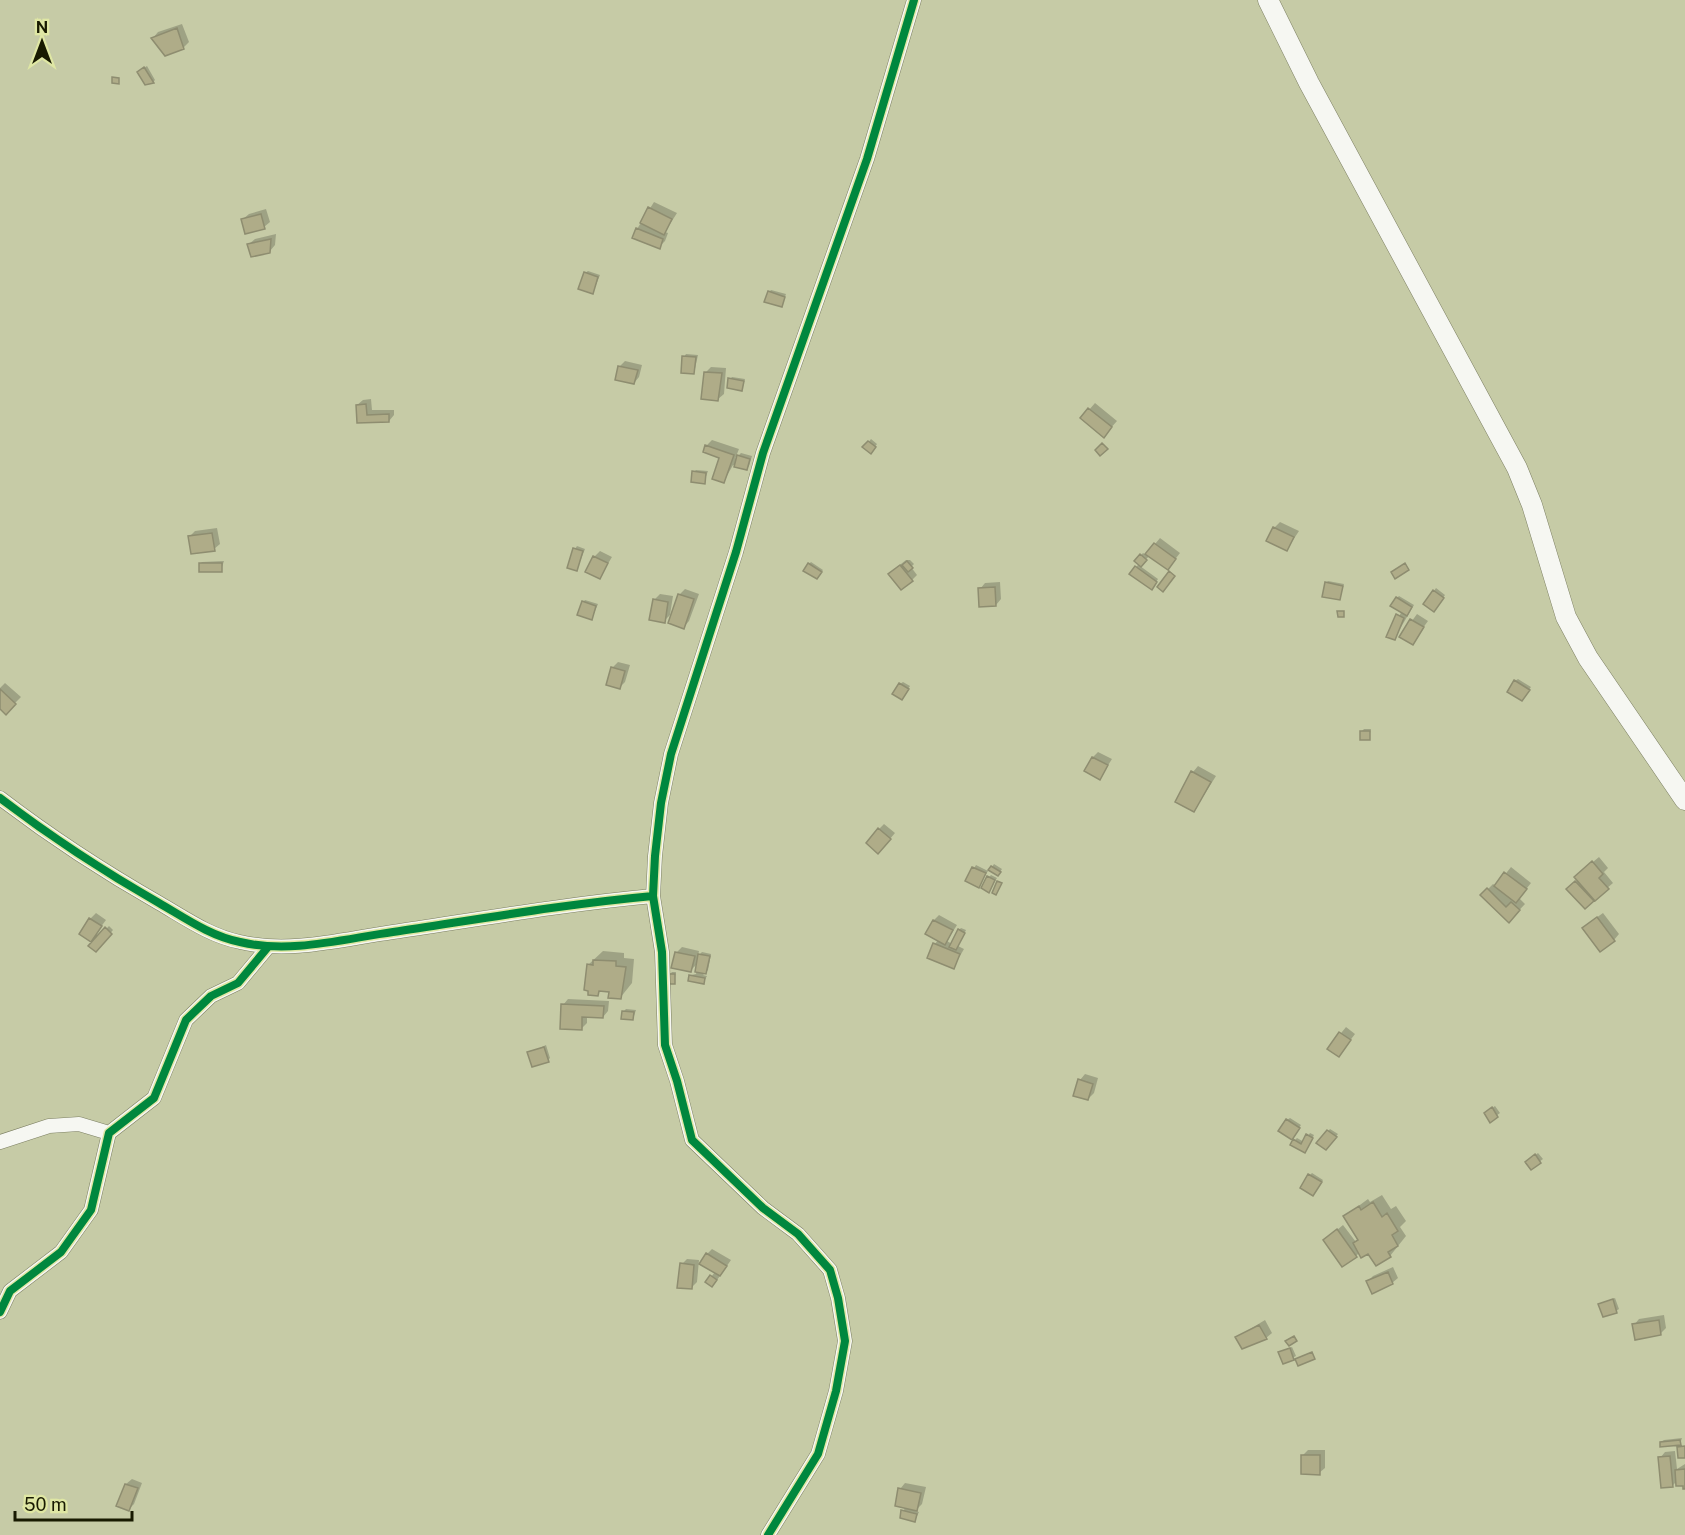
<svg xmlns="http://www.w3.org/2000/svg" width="1685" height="1535" font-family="'Public Sans',sans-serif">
<rect width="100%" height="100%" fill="#c6cba6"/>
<path fill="#0003" d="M182 24 189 42 183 48 153 38 158 32Z
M147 66 155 80 153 82 141 70Z
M654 202 677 213 665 232 668 233 665 241 659 247 637 229Z
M266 209 270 222 264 227 243 219 249 214Z
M276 234 275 245 270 251 249 244 255 239Z
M588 271 600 275 593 292 585 273Z
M771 290 786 294 782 305 769 292Z
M686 354 698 355 694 373 684 357Z
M625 361 642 365 639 377 634 383 620 366Z
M711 367 726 368 724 394 718 399 706 372Z
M732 377 745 379 742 389 730 379Z
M371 399 372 410H394V415L389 421 358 422 357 405 363 400Z
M1095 403 1117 421 1109 430 1082 418Z
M871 439 877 444 871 452 865 447Z
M712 440 739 449 735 459 741 453 752 456 749 466 747 469 733 465 724 481 721 457 706 446Z
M696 470 708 471 704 482 694 472Z
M1280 522 1299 531 1287 549 1274 528Z
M217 528 220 544 214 549 189 537 195 531Z
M1160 538 1180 553 1173 562 1150 555 1140 566 1158 579 1154 585 1136 567 1139 564 1136 561 1143 553 1146 555Z
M577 546 585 549 577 569 575 549Z
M600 551 612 557 600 577 594 557Z
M906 560H910L914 564 911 567 917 575 912 580 896 568Z
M224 561 221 570 200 564 202 562Z
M811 562 823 570 819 575 809 564Z
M1328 581 1344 584 1339 599 1326 583Z
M1000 582 1001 599 996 605 980 589 985 583Z
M1436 588 1445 595 1436 608 1425 604Z
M685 589 699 594 689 621 684 627 679 595Z
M660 594 673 596 670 615 664 621 654 600Z
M1399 596 1414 605 1394 639 1388 636 1402 611 1397 598Z
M585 600 598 604 592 618 583 602Z
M1417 614 1428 621 1412 643 1401 636Z
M618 662 630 665 625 682 620 687 608 684 613 667Z
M1518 679 1531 687 1524 697 1515 681Z
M903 682 910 686 904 696 900 684Z
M5 683 21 697 6 712 0 707V688Z
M1364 729H1371L1369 738 1362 731Z
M1098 752 1112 759 1100 778 1093 757Z
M1198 766 1216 776 1194 811 1193 772Z
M884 824 895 833 884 846 879 829Z
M1599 857 1608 868 1604 872 1613 883 1585 907 1568 889 1578 880 1581 872Z
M994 864 1002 869 1000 872 990 870Z
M976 865 988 871 979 886 967 880Z
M1511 867 1531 883 1519 898 1525 904 1509 921 1482 895 1493 884 1496 886Z
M991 875 997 878 989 891V877Z
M96 913 106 920 91 940 90 919Z
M1603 913 1619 934 1614 940 1589 923Z
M939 915 957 925 947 941 952 944 959 930 961 928 966 930 958 946 964 949 953 968 935 944 938 940 934 920Z
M109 926 113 930 96 950 90 946Z
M682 947 699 951 698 956 702 952 711 954 708 970 703 975 707 976 703 983 691 975 696 974 698 963 691 970 676 953Z
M603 951 624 953V958L634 959 632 983 620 998 610 991 602 990 597 994 589 989 588 965Z
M672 972H676L674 982 670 974Z
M568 999 609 1001 608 1011 603 1017 587 1016V1023L581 1029 563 1005Z
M626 1009 636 1010 633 1019 624 1011Z
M1346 1027 1355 1034 1339 1055 1329 1048Z
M546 1045 550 1058 548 1060 529 1053Z
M1085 1074 1098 1078 1094 1093 1088 1099 1080 1080Z
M1495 1106 1500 1113 1490 1120 1488 1111Z
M1290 1118 1301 1125 1294 1136 1287 1120Z
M1330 1129 1338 1134 1326 1148 1318 1143Z
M1310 1133 1314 1135 1307 1149 1295 1140 1297 1138 1304 1142Z
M1538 1153 1543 1159 1531 1168 1529 1160Z
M1312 1173 1323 1180 1315 1192 1310 1175Z
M1382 1195 1391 1209 1396 1206 1406 1221 1400 1227 1406 1236 1390 1256 1368 1252H1360L1356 1256 1325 1240 1343 1225 1356 1242 1359 1239 1345 1216 1368 1199 1370 1202Z
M712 1249 731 1260 715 1283 707 1282 715 1272 707 1254Z
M687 1259 699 1260 697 1282 691 1288 682 1264Z
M1393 1267 1398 1278 1392 1283 1368 1281 1373 1276Z
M1615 1298 1619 1309 1616 1311 1600 1305Z
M1664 1315 1666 1328 1660 1334 1634 1325 1639 1319Z
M1265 1320 1272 1333 1266 1338 1237 1337Z
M1292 1347 1296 1356 1284 1362 1282 1351Z
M1682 1438 1680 1444 1661 1442 1664 1440Z
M1308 1450H1325V1468L1319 1473 1303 1455Z
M1675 1451 1677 1469 1685 1464V1487V1484L1677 1481 1672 1486 1660 1458 1665 1452Z
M132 1479 142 1483 134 1504 129 1509 118 1505 126 1484Z
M905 1483 926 1487 922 1504 915 1511 919 1512 915 1520 903 1511 906 1507 900 1489Z"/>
<path fill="#afac88" stroke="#8e8d70" stroke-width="1.5" d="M177 28 184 49 165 56 151 38Z
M144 67 154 83 145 85 137 72Z
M112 77 119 78V84L112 83Z
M648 207 672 219 664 235 640 223Z
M261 214 265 229 245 234 241 219Z
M636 228 663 239 660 249 632 238Z
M271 239 270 253 251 257 247 244Z
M584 272 598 277 593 294 578 289Z
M768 291 785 297 782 307 764 302Z
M682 356 696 357 694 374 681 373Z
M618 366 638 370 634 384 615 380Z
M704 372 722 373 718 401 701 399Z
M728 378 744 381 742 391 727 388Z
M366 404 367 415 389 414V422L357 423 356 405Z
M1088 408 1112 427 1104 438 1080 418Z
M868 441 876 447 871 454 862 447Z
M1102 443 1108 449 1100 456 1095 450Z
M705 445 734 455 724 483 712 479 719 458 703 452Z
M737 455 750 459 747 470 734 467Z
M692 471 706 473 705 484 691 482Z
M1273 527 1294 537 1287 551 1266 541Z
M212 533 215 551 191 554 188 536Z
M1154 543 1176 559 1168 570 1145 554Z
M573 548 583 551 577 571 567 568Z
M1140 554 1147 560 1141 567 1134 561Z
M593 556 608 563 600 579 585 572Z
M907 561 913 568 908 572 902 565Z
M199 563H222V572H199Z
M808 563 822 572 817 579 803 571Z
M1405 563 1409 570 1395 579 1391 572Z
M900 565 913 581 901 590 888 574Z
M1135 566 1157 582 1152 590 1129 574Z
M1169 571 1175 576 1163 592 1157 587Z
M1325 582 1343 586 1340 600 1322 597Z
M995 587 996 606 979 607 978 588Z
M1433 590 1444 598 1434 612 1423 604Z
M678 594 694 599 684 629 668 623Z
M1396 597 1412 607 1407 616 1390 606Z
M653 599 668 602 665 623 649 620Z
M582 601 596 606 592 620 577 615Z
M1337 611H1344V617H1338Z
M1396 614 1404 618 1395 640 1386 637Z
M1410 619 1424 627 1413 645 1399 637Z
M611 667 625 671 620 689 606 685Z
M1514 680 1530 690 1522 701 1507 692Z
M899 683 909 689 902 700 892 694Z
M0 689 16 704 6 715 0 709Z
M1360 731H1370V740H1360Z
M1092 757 1108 765 1100 780 1084 771Z
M1191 771 1211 782 1194 812 1175 802Z
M878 828 891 839 878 854 866 843Z
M1592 861 1603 874 1599 878 1609 889 1595 901 1574 877Z
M991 866 1001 872 998 876 988 870Z
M972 867 986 873 979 888 965 881Z
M1504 872 1527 889 1516 903 1494 886Z
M987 876 995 880 989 893 981 888Z
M997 881 1002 883 996 895 992 893Z
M1575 881 1594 901 1585 909 1566 889Z
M1487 888 1506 907 1511 902 1520 910 1509 923 1480 895Z
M1597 917 1615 941 1600 952 1582 928Z
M89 918 102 926 91 942 79 934Z
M933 920 953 930 945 945 925 934Z
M105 927 112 934 96 952 88 946Z
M958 929 965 933 956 950 949 947Z
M933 943 960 954 954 969 927 958Z
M675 952 695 956 691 972 671 968Z
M698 954 710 956 706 974 695 972Z
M593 960 616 961V966L626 967 621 999 608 998 609 992 599 991 598 996 588 995V991L584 990 587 964 593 965Z
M668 974H675V984H668Z
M689 975 705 978 704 984 688 981Z
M561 1004 604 1006 603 1018 582 1017V1030L560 1029Z
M622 1011 634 1012 633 1020 621 1019Z
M1339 1032 1351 1040 1339 1057 1327 1049Z
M544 1047 549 1062 532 1067 527 1052Z
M1078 1079 1093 1084 1088 1100 1073 1096Z
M1492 1107 1498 1117 1490 1123 1484 1113Z
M1286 1119 1300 1128 1292 1140 1278 1131Z
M1327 1130 1337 1137 1326 1150 1316 1143Z
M1306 1134 1313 1138 1305 1153 1290 1145 1293 1139 1301 1144Z
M1535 1154 1541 1163 1531 1170 1525 1162Z
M1308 1174 1322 1182 1313 1196 1300 1188Z
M1373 1202 1382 1217 1387 1213 1398 1231 1392 1235 1398 1246 1388 1252 1391 1257 1376 1266 1368 1254 1361 1258 1353 1243 1358 1240 1343 1216 1359 1206 1361 1210Z
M1337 1229 1357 1257 1342 1267 1323 1240Z
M706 1253 727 1266 720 1276 699 1264Z
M680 1263 694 1265 692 1289 677 1288Z
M1388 1272 1393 1284 1372 1294 1366 1281Z
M710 1275 717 1280 712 1287 705 1282Z
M1613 1299 1617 1313 1603 1317 1598 1304Z
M1659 1320 1661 1335 1635 1340 1632 1324Z
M1259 1325 1267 1339 1242 1349 1235 1337Z
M1294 1336 1297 1341 1289 1346 1285 1341Z
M1290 1348 1294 1360 1283 1364 1278 1352Z
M1312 1352 1315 1359 1298 1366 1295 1359Z
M1680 1440 1681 1445 1660 1447V1442Z
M1685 1446V1458H1678L1677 1447Z
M1301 1455H1320V1475L1301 1474Z
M1670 1456 1673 1487 1661 1488 1658 1457Z
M1685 1469V1489H1683V1486H1676L1675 1470Z
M125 1484 138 1488 129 1511 116 1506Z
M898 1488 921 1493 917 1511 895 1506Z
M901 1510 917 1514 915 1522 900 1518Z"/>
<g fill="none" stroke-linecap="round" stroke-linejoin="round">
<defs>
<path id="street" d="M0 798C51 837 103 871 159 903 185 918 210 936 240 942 290 954 343 939 393 932 480 919 566 904 653 896
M0 1142 49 1126 79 1124 109 1133
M0 1312 10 1291 61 1252 91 1210 109 1133 154 1098 186 1020 211 996 238 983 268 947
M768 1535 818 1454 836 1391 845 1341 838 1298 830 1270 798 1234 763 1208 692 1140 677 1081 665 1045 662 952 653 896 655 856 661 803 671 754 736 552 763 453 867 159 914 0"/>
<path id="secondary" d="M1268 0 1309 83 1517 468 1532 505 1566 617 1588 658 1685 800"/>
</defs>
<use href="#street" stroke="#7c7f62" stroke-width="15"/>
<use href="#secondary" stroke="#7c7f62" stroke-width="21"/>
<use href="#street" stroke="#f6f7f2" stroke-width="14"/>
<use href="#secondary" stroke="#f6f7f2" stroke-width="20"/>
<defs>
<path id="cycleway" d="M0 798C51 837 103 871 159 903 185 918 210 936 240 942 290 954 343 939 393 932 480 919 566 904 653 896
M0 1312 10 1291 61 1252 91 1210 109 1133 154 1098 186 1020 211 996 238 983 268 947
M768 1535 818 1454 836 1391 845 1341 838 1298 830 1270 798 1234 763 1208 692 1140 677 1081 665 1045 662 952 653 896 655 856 661 803 671 754 736 552 763 453 867 159 914 0"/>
</defs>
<use href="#cycleway" stroke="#dfe7a4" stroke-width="11"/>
<use href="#cycleway" stroke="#00873e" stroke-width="8"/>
</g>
<g transform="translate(42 42)" stroke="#dfe7a4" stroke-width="4.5" paint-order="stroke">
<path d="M0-4.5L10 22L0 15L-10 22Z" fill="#181a01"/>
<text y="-9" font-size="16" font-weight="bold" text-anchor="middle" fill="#181a01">N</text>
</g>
<path d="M15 1511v9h117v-9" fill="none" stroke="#181a01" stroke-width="3"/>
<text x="24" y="1511" font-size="18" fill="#181a01" stroke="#dfe7a4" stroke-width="4.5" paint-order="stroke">50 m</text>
</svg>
